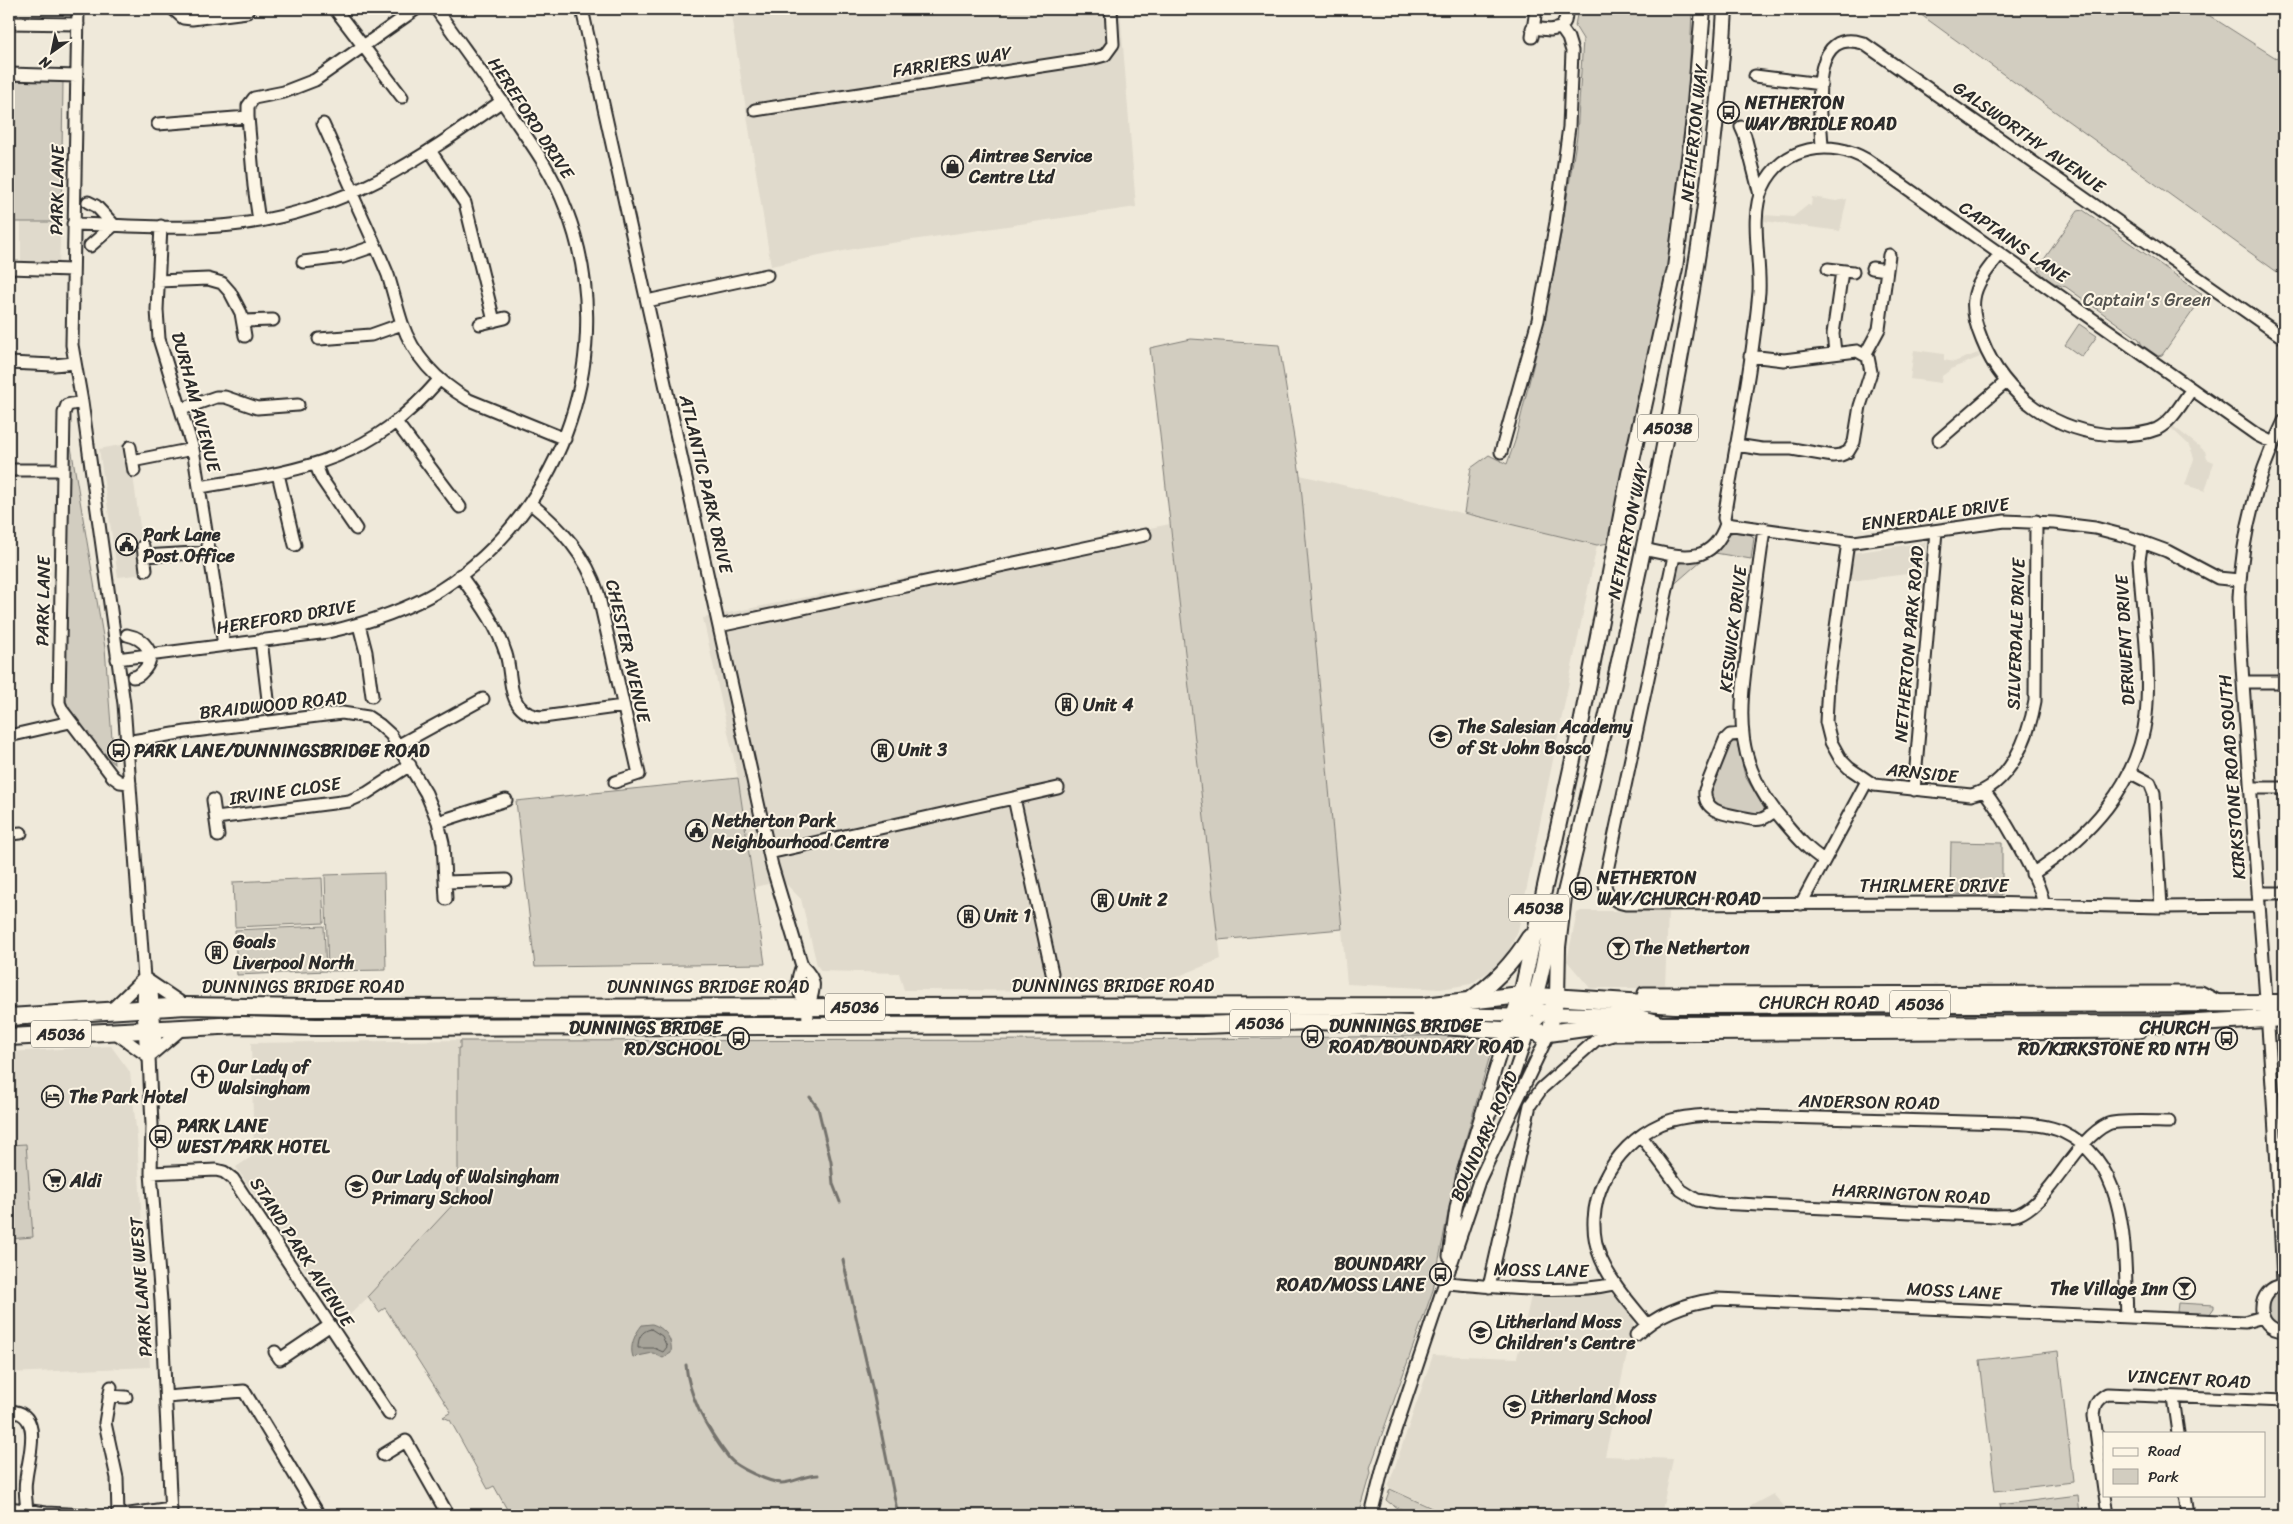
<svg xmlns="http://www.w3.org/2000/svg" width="2293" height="1524" font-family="Sriracha,sans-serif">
<rect width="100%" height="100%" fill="#efe9da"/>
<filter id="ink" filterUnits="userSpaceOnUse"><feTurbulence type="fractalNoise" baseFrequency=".02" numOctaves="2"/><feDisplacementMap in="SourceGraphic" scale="10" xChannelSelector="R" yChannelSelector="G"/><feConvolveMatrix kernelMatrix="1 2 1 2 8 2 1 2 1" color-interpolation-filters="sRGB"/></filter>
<g filter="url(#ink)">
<path fill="#e0dacc" d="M730 9H1120L1136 207 858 248 771 266Z
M1812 197 1836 201 1847 199 1840 231 1764 221V215L1793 217 1808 205 1811 206Z
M21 222H61L59 263 21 262Z
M1914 350 1944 354V360L1954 362 1978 353 1980 357 1953 368 1942 376 1941 383 1910 379Z
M2173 426 2205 451 2207 459 2214 462 2205 491 2185 485 2194 459 2192 452 2188 444 2171 428Z
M131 443 133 475 142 542H148L154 573 118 577 99 449Z
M1300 475 1597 545 1518 931 1507 954 1489 971 1471 984 1441 989 1347 984Z
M1170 524 1221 959 1142 991 904 990 899 973 821 971 817 965 801 899 783 881 754 887 738 778 703 618Z
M1926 542 1924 572 1850 581 1853 553Z
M1581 911H1668L1665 988H1590L1567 961 1577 913Z
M462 1040 463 1207 341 1323 236 1167 254 1155 251 1043Z
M111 1046 130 1072 137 1137 150 1367 9 1373V1239L32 1237 26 1144 9 1145V1052Z
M1532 1292 1615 1294 1635 1317 1605 1456 1673 1459 1661 1515H1450L1388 1487 1433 1355 1517 1358Z
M1773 1494 1792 1515H1734Z"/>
<path fill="#d2cdc0" stroke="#7e7c76" d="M1578 9H1692L1688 111 1677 223 1609 543 1597 545 1464 513 1471 468 1489 455 1507 464 1515 441 1544 321 1561 234 1577 136 1583 39 1575 26Z
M1913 9H2199L2284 63V277Z
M9 81 63 82 61 222H9Z
M2083 210 2201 293 2202 298 2162 355 2158 356 2142 345 2139 339 2066 287C2055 285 2043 278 2038 268L2078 211Z
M2079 324 2097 336 2082 357 2065 345Z
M1191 339 1279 345 1300 475 1342 929 1218 940 1150 348Z
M71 447 105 648 114 764C97 743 69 720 64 693L67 452Z
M1734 532 1751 535 1754 538 1751 559 1715 553 1729 534Z
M1703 558V559L1670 588 1677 564Z
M1736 738 1745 776 1765 810 1759 817 1714 805 1709 791 1727 742Z
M738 778 765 964 535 967 516 801Z
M1951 842 2002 843V895L1950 894Z
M384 873 386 970 328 971 325 875Z
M322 878 324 923 235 927 233 882Z
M324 926 326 971 237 975 235 930Z
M1694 1009H1788L1800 1018 1694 1019Z
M1791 1009H2088L2089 1018 1803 1019Z
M1496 1035 1456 1172 1433 1290 1370 1468 1371 1473 1359 1515H508L509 1513 494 1486 488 1489 450 1420 443 1417 451 1412 385 1308 379 1312 368 1296 458 1199V1048H460V1041L1121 1040Z
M26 1144 33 1237 9 1239V1145Z
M2284 1289V1327L2274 1323 2267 1314 2268 1299 2271 1295Z
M2178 1303 2214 1305V1308L2209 1315 2182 1313 2177 1312Z
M2058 1351 2073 1482 1995 1491 1980 1360Z
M1390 1489 1447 1515C1427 1515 1401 1514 1386 1500Z
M2078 1495 2080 1515H2001L1999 1505Z"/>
<path fill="#a6a399" stroke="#75736d" d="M652 1324C665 1328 673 1339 671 1353L663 1358 653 1353 633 1357C629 1346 635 1334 642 1325Z"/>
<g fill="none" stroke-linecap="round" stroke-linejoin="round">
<path stroke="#5c5b57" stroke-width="1" d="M651 1329 662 1336 667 1347 663 1352 654 1348H638C638 1338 641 1331 651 1329Z"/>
<path stroke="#75736d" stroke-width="3" d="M810 1097 818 1108 831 1162 833 1184 840 1202
M843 1260 872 1387 898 1515
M686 1365C689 1399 709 1432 729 1458 737 1468 769 1482 781 1483 793 1483 805 1475 818 1475"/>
<defs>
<path id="minor" d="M78 9 72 345 82 402 124 704 144 978 143 1009 145 1042 149 1057 152 1125 151 1173 161 1301 171 1515
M173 9 183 18 192 19 247 12V9
M335 9 402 97
M582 9 772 866 802 966C817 980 815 987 809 1005 807 1011 808 1019 808 1025
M9 23 78 24
M1532 28 1550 30 1561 28 1565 21 1567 9
M1532 37 1536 9
M9 74 77 76
M1755 76 1821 84
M755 110 1094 58 1105 55 1113 44 1111 9
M158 124 248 117
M323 124 354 193
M1741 127 1745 136 1760 195
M1822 147C1821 116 1806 26 1863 43L2284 338
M431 152 465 203 494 321
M352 194C364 221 377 248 388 275 393 291 397 308 402 323 414 358 438 382 469 400L565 439
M88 202 96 206 114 225 90 246
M259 221 254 186 248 117V106L254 98 284 92 315 80 416 9
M73 224C128 225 185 231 240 224 347 210 417 161 502 101
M161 226 157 310 159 339 193 449 224 645
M2000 254C1990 267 1976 282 1974 299 1972 313 1977 328 1982 340 2004 396 2056 433 2116 435 2130 435 2145 434 2157 429 2173 421 2182 402 2192 389
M303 262 343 257 375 246
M9 268 72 270
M1872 268 1887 270
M1828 269 1853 272
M158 281 208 279 222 283 230 292 241 313 245 336
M647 301 767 275
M244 321 273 320
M480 324 505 318
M319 339 371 335 402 324
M1835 352 1833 334 1842 271
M1865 355 1879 329 1889 255
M9 363 54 365 74 363
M82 402 67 405 64 413 59 703 62 710 113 777 120 782 130 783
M182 409 216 397H225L257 408 298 405
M396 422 460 507
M1939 440 2006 382
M1736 445 1762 449H1792L1833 456 1841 455 1848 452 1854 442 1860 406 1871 372 1868 357 1857 351 1784 360 1750 356
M130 447 134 471
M1501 452 1538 320 1556 222 1569 127 1572 51 1568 38 1561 28
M132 461 193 449
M316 465 321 478 356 529
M9 470H63
M278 474 295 545
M200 487C302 470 367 463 439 380
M530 503C561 528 586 555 598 593L639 774 615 782
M1726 524 1724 518C1736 443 1752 368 1759 292 1761 260 1749 216 1763 187 1782 146 1831 138 1867 160L2257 435 2273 443
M1764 529C1759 566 1754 602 1749 639 1739 715 1731 761 1786 824 1797 837 1809 851 1824 860
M1848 542 1828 684 1826 722 1831 742 1841 760 1849 768 1874 785 1971 795C2010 786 2029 736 2035 701L2036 521
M143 546 146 570
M1643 549C1678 556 1711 568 1726 524L1854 542 2005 521 2054 523 2095 528 2126 536 2167 551 2218 578 2239 580
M144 556 211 552
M1674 556 1605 880C1604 893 1613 902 1626 904L1979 903 2161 907 2258 906
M460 575C478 600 497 624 506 654 511 670 509 693 519 706 525 713 534 717 543 717L623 706
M359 625 366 652 372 696
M719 626 1145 535
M127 635C143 638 158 653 145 669 141 673 139 677 133 677
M261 640 269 708
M117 659 328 632C367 623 405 611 440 590 565 510 620 348 566 209 553 173 531 143 510 113 486 78 460 43 436 9
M2244 682H2284
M1742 734 1730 735 1725 740 1705 790C1703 812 1725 814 1741 817 1747 818 1755 821 1761 819 1766 818 1770 814 1774 811
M9 736 70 722
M126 742 186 732 342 713 368 717 380 725 391 735 426 793 438 822 443 843 446 899
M397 746 483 699
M2129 772 2150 783 2154 793 2161 907
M2251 788H2284
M1914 790 1936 531
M1984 791C1998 808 2044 885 2043 905
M1014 798 1052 973
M213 800 218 836
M216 818 349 801 367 793 410 765
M438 822 506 800
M9 834 21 833
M769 853 1058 788
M2032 874C2088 838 2138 785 2146 716 2151 667 2142 609 2139 560L2142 541
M446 882 506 880
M2258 893H2284
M1801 904 1867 781
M802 966C795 982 797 992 808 1007
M144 978 152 992 155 1030 156 1042 149 1057
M146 979 186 1006
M1641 1003 1644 993 2201 992 2220 1002
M110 1011 144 978
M1417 1013 1513 1015 1533 1024 1540 1037
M113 1031 149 1057
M152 1054 184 1027
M1481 1128 1513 1077 1530 1027 1550 1008
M1641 1136 1681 1190 1697 1200 1716 1203 1996 1216C2003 1215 2012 1217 2019 1214 2053 1199 2074 1140 2108 1124 2117 1120 2156 1122 2169 1122
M151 1173 216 1170 224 1172 233 1179 389 1414
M1449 1256 1456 1208 1464 1170 1507 1032
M1446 1283C1496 1287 1566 1295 1614 1284
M2283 1284C2276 1116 2262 949 2250 782 2246 720 2240 658 2239 597 2242 534 2256 477 2284 421
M2284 1285C2255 1287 2254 1330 2284 1331
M1489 1287 1530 1105 1542 1088 1596 1040 1613 1035 2140 1032
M1647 1324C1630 1303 1612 1284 1601 1259 1579 1207 1611 1146 1661 1124 1677 1117 1693 1116 1710 1115L2007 1123C2025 1124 2046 1124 2063 1132 2131 1164 2124 1254 2127 1316
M1636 1335C1658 1313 1686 1303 1717 1299L2245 1322 2263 1317
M275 1352 280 1359 329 1326
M111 1387 105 1423 117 1478 118 1515
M109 1396 126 1397
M166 1397 244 1391 319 1515
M2173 1398 2178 1433
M9 1411C45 1412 28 1458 26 1479 24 1489 26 1500 27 1510
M383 1455 406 1441 448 1515
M2104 1491 2094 1416C2095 1404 2097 1400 2107 1394L2284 1401
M2105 1495 2108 1515
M2185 1495 2188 1515
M9 1508 46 1513 87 1515
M123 1515 171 1508
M1371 1515 1383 1467 1479 1181 1549 1033"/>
<path id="major" d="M1526 998 1536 1009 1548 1014 1635 1016 1657 1022
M1467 1002C1493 983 1512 965 1529 937
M1507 1029C1545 1014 1544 941 1554 907
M1507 1032 1521 995 1557 832 1582 719 1629 474 1675 268 1693 127 1703 9
M1549 1033 1557 997 1558 947 1564 897C1605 728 1644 558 1675 387 1698 262 1718 136 1725 9"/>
<path id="highway" d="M9 1017 186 1006 306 1008 1424 1006 1521 995 1675 1005 2284 1003
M9 1037 239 1025 316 1027 1203 1025 1312 1021 1410 1024 1549 1033 1605 1025 2180 1024 2284 1018"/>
</defs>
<use href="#minor" stroke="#2b2b2b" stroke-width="15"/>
<use href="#major" stroke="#2b2b2b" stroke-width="18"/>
<use href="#highway" stroke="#2b2b2b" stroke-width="20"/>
<use href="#minor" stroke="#fcf5e5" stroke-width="11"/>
<use href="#major" stroke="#fcf5e5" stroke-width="14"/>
<use href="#highway" stroke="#fcf5e5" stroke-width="16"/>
</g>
</g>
<defs>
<symbol id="bus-ring" viewBox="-11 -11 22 22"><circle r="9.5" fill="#fcf5e5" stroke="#2b2b2b" stroke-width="1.5"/><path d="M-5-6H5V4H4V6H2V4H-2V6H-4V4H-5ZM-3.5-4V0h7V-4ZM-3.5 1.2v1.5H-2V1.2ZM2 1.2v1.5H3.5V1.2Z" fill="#2b2b2b"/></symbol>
<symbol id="shop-ring" viewBox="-11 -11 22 22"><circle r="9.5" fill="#fcf5e5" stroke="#2b2b2b" stroke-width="1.5"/><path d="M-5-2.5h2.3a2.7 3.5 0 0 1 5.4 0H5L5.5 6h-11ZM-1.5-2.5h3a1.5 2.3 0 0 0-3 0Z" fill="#2b2b2b"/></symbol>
<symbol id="civic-ring" viewBox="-11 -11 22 22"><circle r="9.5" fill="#fcf5e5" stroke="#2b2b2b" stroke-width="1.5"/><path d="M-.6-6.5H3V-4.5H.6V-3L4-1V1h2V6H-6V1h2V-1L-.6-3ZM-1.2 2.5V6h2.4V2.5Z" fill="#2b2b2b"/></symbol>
<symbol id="building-ring" viewBox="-11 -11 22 22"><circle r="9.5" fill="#fcf5e5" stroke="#2b2b2b" stroke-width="1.5"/><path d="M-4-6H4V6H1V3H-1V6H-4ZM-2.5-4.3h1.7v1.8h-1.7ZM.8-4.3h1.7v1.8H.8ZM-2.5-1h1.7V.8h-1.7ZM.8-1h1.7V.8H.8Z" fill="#2b2b2b"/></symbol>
<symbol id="school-ring" viewBox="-11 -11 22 22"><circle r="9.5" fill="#fcf5e5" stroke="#2b2b2b" stroke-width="1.5"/><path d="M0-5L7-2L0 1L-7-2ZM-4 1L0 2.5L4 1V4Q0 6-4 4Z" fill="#2b2b2b"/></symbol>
<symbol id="bar-ring" viewBox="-11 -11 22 22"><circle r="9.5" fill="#fcf5e5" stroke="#2b2b2b" stroke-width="1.5"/><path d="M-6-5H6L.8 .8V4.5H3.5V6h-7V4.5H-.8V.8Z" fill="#2b2b2b"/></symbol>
<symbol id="church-ring" viewBox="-11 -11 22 22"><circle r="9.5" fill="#fcf5e5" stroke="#2b2b2b" stroke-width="1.5"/><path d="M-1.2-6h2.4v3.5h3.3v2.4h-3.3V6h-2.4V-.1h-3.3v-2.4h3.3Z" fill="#2b2b2b"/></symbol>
<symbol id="hotel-ring" viewBox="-11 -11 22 22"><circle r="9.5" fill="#fcf5e5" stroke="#2b2b2b" stroke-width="1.5"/><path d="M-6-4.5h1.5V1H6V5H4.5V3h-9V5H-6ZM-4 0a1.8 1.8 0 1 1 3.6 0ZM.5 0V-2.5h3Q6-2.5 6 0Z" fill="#2b2b2b"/></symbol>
<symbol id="supermarket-ring" viewBox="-11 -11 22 22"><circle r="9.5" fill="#fcf5e5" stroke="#2b2b2b" stroke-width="1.5"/><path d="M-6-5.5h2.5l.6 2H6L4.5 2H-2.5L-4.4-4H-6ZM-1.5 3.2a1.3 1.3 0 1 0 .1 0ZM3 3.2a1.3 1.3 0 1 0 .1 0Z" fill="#2b2b2b"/></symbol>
</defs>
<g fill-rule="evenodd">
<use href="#bus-ring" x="1716" y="100" width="25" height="25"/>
<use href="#shop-ring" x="940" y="154" width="25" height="25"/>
<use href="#civic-ring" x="114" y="532" width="25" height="25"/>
<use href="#building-ring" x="1054" y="692" width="25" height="25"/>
<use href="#school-ring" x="1428" y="724" width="25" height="25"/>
<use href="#building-ring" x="870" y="738" width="25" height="25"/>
<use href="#bus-ring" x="106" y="738" width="25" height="25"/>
<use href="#civic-ring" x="684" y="818" width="25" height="25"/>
<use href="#bus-ring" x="1568" y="876" width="25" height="25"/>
<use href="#building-ring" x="1090" y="888" width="25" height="25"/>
<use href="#building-ring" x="956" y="904" width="25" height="25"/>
<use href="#bar-ring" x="1606" y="936" width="25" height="25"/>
<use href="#building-ring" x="204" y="940" width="25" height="25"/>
<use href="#bus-ring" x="1300" y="1024" width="25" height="25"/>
<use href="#bus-ring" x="726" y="1026" width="25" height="25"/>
<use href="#bus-ring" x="2214" y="1026" width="25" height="25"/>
<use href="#church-ring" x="190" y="1064" width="25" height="25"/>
<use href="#hotel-ring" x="40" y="1084" width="25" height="25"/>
<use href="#bus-ring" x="148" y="1124" width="25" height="25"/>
<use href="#supermarket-ring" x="42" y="1168" width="25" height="25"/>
<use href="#school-ring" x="344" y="1174" width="25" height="25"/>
<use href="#bus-ring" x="1428" y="1262" width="25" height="25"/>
<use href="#bar-ring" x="2172" y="1276" width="25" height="25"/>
<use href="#school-ring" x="1468" y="1320" width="25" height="25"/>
<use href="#school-ring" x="1502" y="1394" width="25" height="25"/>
</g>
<g text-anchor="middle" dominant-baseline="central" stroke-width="4" stroke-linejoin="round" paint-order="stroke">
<g fill="#fcf5e5" stroke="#6a6863" stroke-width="1">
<rect x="1638" y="414.5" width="60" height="27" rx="4"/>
<rect x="1509" y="894.5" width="60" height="27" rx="4"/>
<rect x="1890" y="990.5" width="60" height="27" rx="4"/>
<rect x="825" y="993.5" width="60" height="27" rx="4"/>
<rect x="1230" y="1009.5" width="60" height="27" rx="4"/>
<rect x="31" y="1020.5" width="60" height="27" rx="4"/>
</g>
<g font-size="16" font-weight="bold" fill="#2b2b2b">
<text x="1668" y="428">A5038</text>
<text x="1539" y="908">A5038</text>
<text x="1920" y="1004">A5036</text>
<text x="855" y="1007">A5036</text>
<text x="1260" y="1023">A5036</text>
<text x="61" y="1034">A5036</text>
</g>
<g font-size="18" fill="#2b2b2b" stroke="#fcf5e5">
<text transform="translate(952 62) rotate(-9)">FARRIERS WAY</text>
<text transform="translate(531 118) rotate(57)">HEREFORD DRIVE</text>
<text transform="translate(1694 133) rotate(-84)">NETHERTON WAY</text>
<text transform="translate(2029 137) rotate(35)">GALSWORTHY AVENUE</text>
<text transform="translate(57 190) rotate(-89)">PARK LANE</text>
<text transform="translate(2014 242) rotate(35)">CAPTAINS LANE</text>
<text transform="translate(196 402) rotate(75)">DURHAM AVENUE</text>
<text transform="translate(706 484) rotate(77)">ATLANTIC PARK DRIVE</text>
<text transform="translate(1935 514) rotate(-8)">ENNERDALE DRIVE</text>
<text transform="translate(1628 531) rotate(-78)">NETHERTON WAY</text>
<text transform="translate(43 601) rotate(-89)">PARK LANE</text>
<text transform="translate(286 617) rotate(-9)">HEREFORD DRIVE</text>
<text transform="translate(1733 629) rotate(-83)">KESWICK DRIVE</text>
<text transform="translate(2016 634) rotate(-88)">SILVERDALE DRIVE</text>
<text transform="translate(2125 640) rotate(-93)">DERWENT DRIVE</text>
<text transform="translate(1909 644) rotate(-85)">NETHERTON PARK ROAD</text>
<text transform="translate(628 651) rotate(77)">CHESTER AVENUE</text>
<text transform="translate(273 705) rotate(-6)">BRAIDWOOD ROAD</text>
<text transform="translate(1922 773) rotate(6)">ARNSIDE</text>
<text transform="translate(2232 777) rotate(-94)">KIRKSTONE ROAD SOUTH</text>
<text transform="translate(285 791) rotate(-8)">IRVINE CLOSE</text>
<text x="1934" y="886">THIRLMERE DRIVE</text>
<text x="1113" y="986">DUNNINGS BRIDGE ROAD</text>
<text x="303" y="987">DUNNINGS BRIDGE ROAD</text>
<text x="708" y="987">DUNNINGS BRIDGE ROAD</text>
<text x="1819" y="1003">CHURCH ROAD</text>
<text transform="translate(1869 1102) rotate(1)">ANDERSON ROAD</text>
<text transform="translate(1484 1136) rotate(-66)">BOUNDARY ROAD</text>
<text transform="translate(1911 1194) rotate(3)">HARRINGTON ROAD</text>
<text transform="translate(302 1252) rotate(57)">STAND PARK AVENUE</text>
<text transform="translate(1541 1270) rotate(1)">MOSS LANE</text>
<text transform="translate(141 1287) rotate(-94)">PARK LANE WEST</text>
<text transform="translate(1954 1291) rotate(3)">MOSS LANE</text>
<text transform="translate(2189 1379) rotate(3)">VINCENT ROAD</text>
</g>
<g font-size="18" font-weight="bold" fill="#2b2b2b" stroke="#fcf5e5" text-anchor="start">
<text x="1745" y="103">NETHERTON<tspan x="1745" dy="21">WAY/BRIDLE ROAD</tspan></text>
<text x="969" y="156">Aintree Service<tspan x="969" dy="21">Centre Ltd</tspan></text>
<text x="143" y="535">Park Lane<tspan x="143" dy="21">Post Office</tspan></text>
<text x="1083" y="705">Unit 4</text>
<text x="1457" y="727">The Salesian Academy<tspan x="1457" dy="21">of St John Bosco</tspan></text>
<text x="898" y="750">Unit 3</text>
<text x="134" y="751">PARK LANE/DUNNINGSBRIDGE ROAD</text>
<text x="712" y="821">Netherton Park<tspan x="712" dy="21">Neighbourhood Centre</tspan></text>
<text x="1597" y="878">NETHERTON<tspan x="1597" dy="21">WAY/CHURCH ROAD</tspan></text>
<text x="1118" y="900">Unit 2</text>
<text x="984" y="916">Unit 1</text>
<text x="233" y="942">Goals<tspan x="233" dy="21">Liverpool North</tspan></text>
<text x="1634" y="948">The Netherton</text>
<text x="1329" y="1026">DUNNINGS BRIDGE<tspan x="1329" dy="21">ROAD/BOUNDARY ROAD</tspan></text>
<text x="722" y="1028" text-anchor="end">DUNNINGS BRIDGE<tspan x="722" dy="21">RD/SCHOOL</tspan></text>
<text x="2210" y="1028" text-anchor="end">CHURCH<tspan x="2210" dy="21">RD/KIRKSTONE RD NTH</tspan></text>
<text x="218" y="1067">Our Lady of<tspan x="218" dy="21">Walsingham</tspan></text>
<text x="69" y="1097">The Park Hotel</text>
<text x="177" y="1126">PARK LANE<tspan x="177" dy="21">WEST/PARK HOTEL</tspan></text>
<text x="372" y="1177">Our Lady of Walsingham<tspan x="372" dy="21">Primary School</tspan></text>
<text x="70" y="1181">Aldi</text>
<text x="1425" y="1264" text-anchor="end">BOUNDARY<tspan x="1425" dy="21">ROAD/MOSS LANE</tspan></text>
<text x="2168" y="1289" text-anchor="end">The Village Inn</text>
<text x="1496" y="1322">Litherland Moss<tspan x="1496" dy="21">Children's Centre</tspan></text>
<text x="1531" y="1397">Litherland Moss<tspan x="1531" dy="21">Primary School</tspan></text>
</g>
<g font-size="18" fill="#555450" stroke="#fcf5e5">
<text x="2147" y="300">Captain's Green</text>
</g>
</g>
<rect width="2293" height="1524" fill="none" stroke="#fcf5e5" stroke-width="30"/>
<rect x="15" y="15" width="2263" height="1494" fill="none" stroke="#2b2b2b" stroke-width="2" filter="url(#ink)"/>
<rect x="2103" y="1432" width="162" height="65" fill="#fcf5e5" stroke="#a8a49b"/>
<rect x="2113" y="1448" width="25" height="8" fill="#fcf5e5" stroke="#a8a49b"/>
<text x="2148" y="1456" font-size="15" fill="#2b2b2b">Road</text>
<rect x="2113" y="1469" width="25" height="15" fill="#d2cdc0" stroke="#a8a49b"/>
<text x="2148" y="1482" font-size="15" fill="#2b2b2b">Park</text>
<g transform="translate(52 52) rotate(213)" stroke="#fcf5e5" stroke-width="4" paint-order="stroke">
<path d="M0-4L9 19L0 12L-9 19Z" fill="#2b2b2b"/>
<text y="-8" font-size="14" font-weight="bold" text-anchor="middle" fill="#2b2b2b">N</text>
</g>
</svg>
